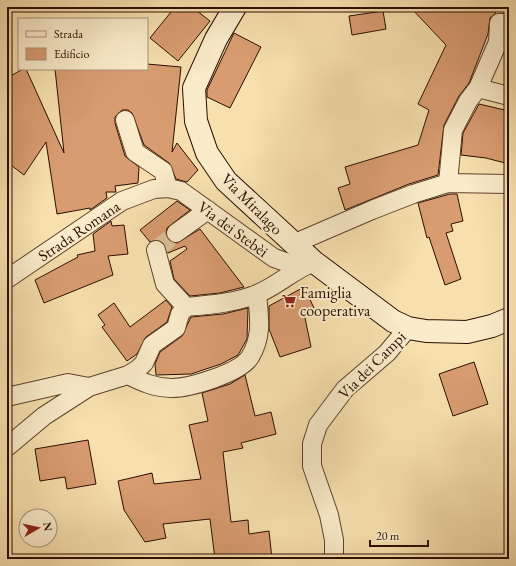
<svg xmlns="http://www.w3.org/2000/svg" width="516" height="566" font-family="'EB Garamond',serif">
<rect width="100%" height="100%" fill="#f7e0ae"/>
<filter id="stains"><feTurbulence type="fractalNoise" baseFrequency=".005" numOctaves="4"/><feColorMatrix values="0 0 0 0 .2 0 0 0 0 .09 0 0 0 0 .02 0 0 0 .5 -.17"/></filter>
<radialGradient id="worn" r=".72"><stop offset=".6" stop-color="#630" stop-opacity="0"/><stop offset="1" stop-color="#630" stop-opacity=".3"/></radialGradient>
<path fill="#d99c71" stroke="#2b0e01" d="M175 7H192L210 21 178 61 150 38Z
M410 7H497L495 14 490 18 488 34 469 83 459 96 444 125 438 175 409 184 345 210 338 188 350 184 345 167 418 145 429 110 418 104 446 45Z
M383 11 386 29 352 35 349 16Z
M234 33 261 47 230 108 207 97V90Z
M147 64 181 67 172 152 177 143 198 170 187 182 176 179 169 163 144 145 132 113 128 110H122L115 117V123L125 156 139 167 138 183 115 186 116 192H106L107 198 90 210V208L57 214 46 142 24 175 7 162V78L23 69H26L64 153 55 69H147Z
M479 104 509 111V164L486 158 461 155 463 133Z
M450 194H457L463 221 451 224 453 231 446 233 461 279 445 285 429 237 427 238 418 203Z
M177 201 190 210 167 228 166 234 168 239 177 243 200 229 244 287 220 293 190 296 174 279 170 261 187 249 185 246 168 253 163 242 158 240 150 242 140 230Z
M111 221 112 226 124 225 128 254 108 256 113 275 44 303 35 280 78 257 77 255 95 251 93 234Z
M304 287 314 308 304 313 311 347 280 357 269 329V306Z
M166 300 172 307 167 322 146 337 137 354 127 361 102 327 105 325 98 315 114 303 130 327Z
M248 308 247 339 238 355 221 364 191 374 156 375 155 364 160 352 182 336 191 317 223 314Z
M474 362 488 404 453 416 439 374Z
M245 375 255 416 271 412 276 434 241 443 243 448 223 452 231 522 248 520 249 534 269 531 272 559H215L210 519 163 524 166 538 145 542 124 510 118 481 152 473 154 484 201 479 189 425 208 421 202 393 230 384Z
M88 440 96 484 67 489 65 477 40 481 35 449Z"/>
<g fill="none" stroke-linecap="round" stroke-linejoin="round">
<path stroke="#d8c094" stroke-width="18" stroke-dasharray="18 9" stroke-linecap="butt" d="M156 250 176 233"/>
<defs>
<path id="street" d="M478 88 509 96
M125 120 135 152 163 171 168 188
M448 183 453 130 468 101 478 88 498 42 499 23H509
M176 233 208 210
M293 244 372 210 413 194 448 183 509 184
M156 250 165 284 186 307
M7 279 122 201 154 189 168 188 181 191 274 258 300 267
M128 375C142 382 155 388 172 388 190 388 240 373 250 357 263 336 259 317 257 294
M7 397 68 383 89 387
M7 447 44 416 89 387 128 375 138 369 144 363 152 345 176 328 180 314 186 307C208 305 236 303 257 294 277 286 293 270 314 262
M334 559V540L329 515 312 466V444L318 425 345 389 387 353 408 328"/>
<path id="secondary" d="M235 7 216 39 194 88 196 121 207 153 226 181 314 262 393 321 408 328 426 331 467 332 492 326 509 319"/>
</defs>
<use href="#street" stroke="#5e422c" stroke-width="20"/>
<use href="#secondary" stroke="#2b0e01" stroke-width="24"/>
<use href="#street" stroke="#faebca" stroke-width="18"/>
<use href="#secondary" stroke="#faebca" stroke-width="22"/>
</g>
<defs>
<symbol id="supermarket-bare" viewBox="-9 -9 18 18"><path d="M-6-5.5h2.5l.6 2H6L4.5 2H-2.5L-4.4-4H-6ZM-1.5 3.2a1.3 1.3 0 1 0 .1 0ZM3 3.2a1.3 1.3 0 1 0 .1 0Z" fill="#8f2418" stroke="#faebca" stroke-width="2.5" paint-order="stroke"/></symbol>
</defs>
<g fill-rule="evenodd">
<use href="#supermarket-bare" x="279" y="291" width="20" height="20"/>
</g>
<g text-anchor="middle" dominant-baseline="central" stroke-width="4" stroke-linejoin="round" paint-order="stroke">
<g font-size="16" fill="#2b0e01" stroke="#faebca">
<text transform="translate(252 204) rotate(45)">Via Miralago</text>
<text transform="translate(233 229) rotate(36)">Via dei Stebèi</text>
<text transform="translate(79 231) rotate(-34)">Strada Romana</text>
<text transform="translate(372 365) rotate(-45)">Via dei Campi</text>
</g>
<g font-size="16" fill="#2b0e01" stroke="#faebca" text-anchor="start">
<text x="300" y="292">Famiglia<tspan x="300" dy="18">cooperativa</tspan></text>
</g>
</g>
<rect width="516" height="566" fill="none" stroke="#f7e0ae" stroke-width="24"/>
<rect x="8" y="8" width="500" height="550" fill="none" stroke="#2b0e01" stroke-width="2"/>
<rect x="12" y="12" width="492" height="542" fill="none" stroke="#2b0e01"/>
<rect x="18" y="18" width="130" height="52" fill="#faebca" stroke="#a7937a"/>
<rect x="26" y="31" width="20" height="6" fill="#faebca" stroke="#a7937a"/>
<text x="54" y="38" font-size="12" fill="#2b0e01">Strada</text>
<rect x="26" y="48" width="20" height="12" fill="#d99c71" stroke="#a7937a"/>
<text x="54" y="58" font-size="12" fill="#2b0e01">Edificio</text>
<g transform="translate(38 528) rotate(81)"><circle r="19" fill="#faebca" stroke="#a7937a"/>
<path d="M0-3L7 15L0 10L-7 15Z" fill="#8f2418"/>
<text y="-6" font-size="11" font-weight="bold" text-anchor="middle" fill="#2b0e01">N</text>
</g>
<path d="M370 540v6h58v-6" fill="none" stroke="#2b0e01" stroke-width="2"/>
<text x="376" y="540" font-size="12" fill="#2b0e01" stroke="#faebca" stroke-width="3" paint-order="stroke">20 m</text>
<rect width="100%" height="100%" filter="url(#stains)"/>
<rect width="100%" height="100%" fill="url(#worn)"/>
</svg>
